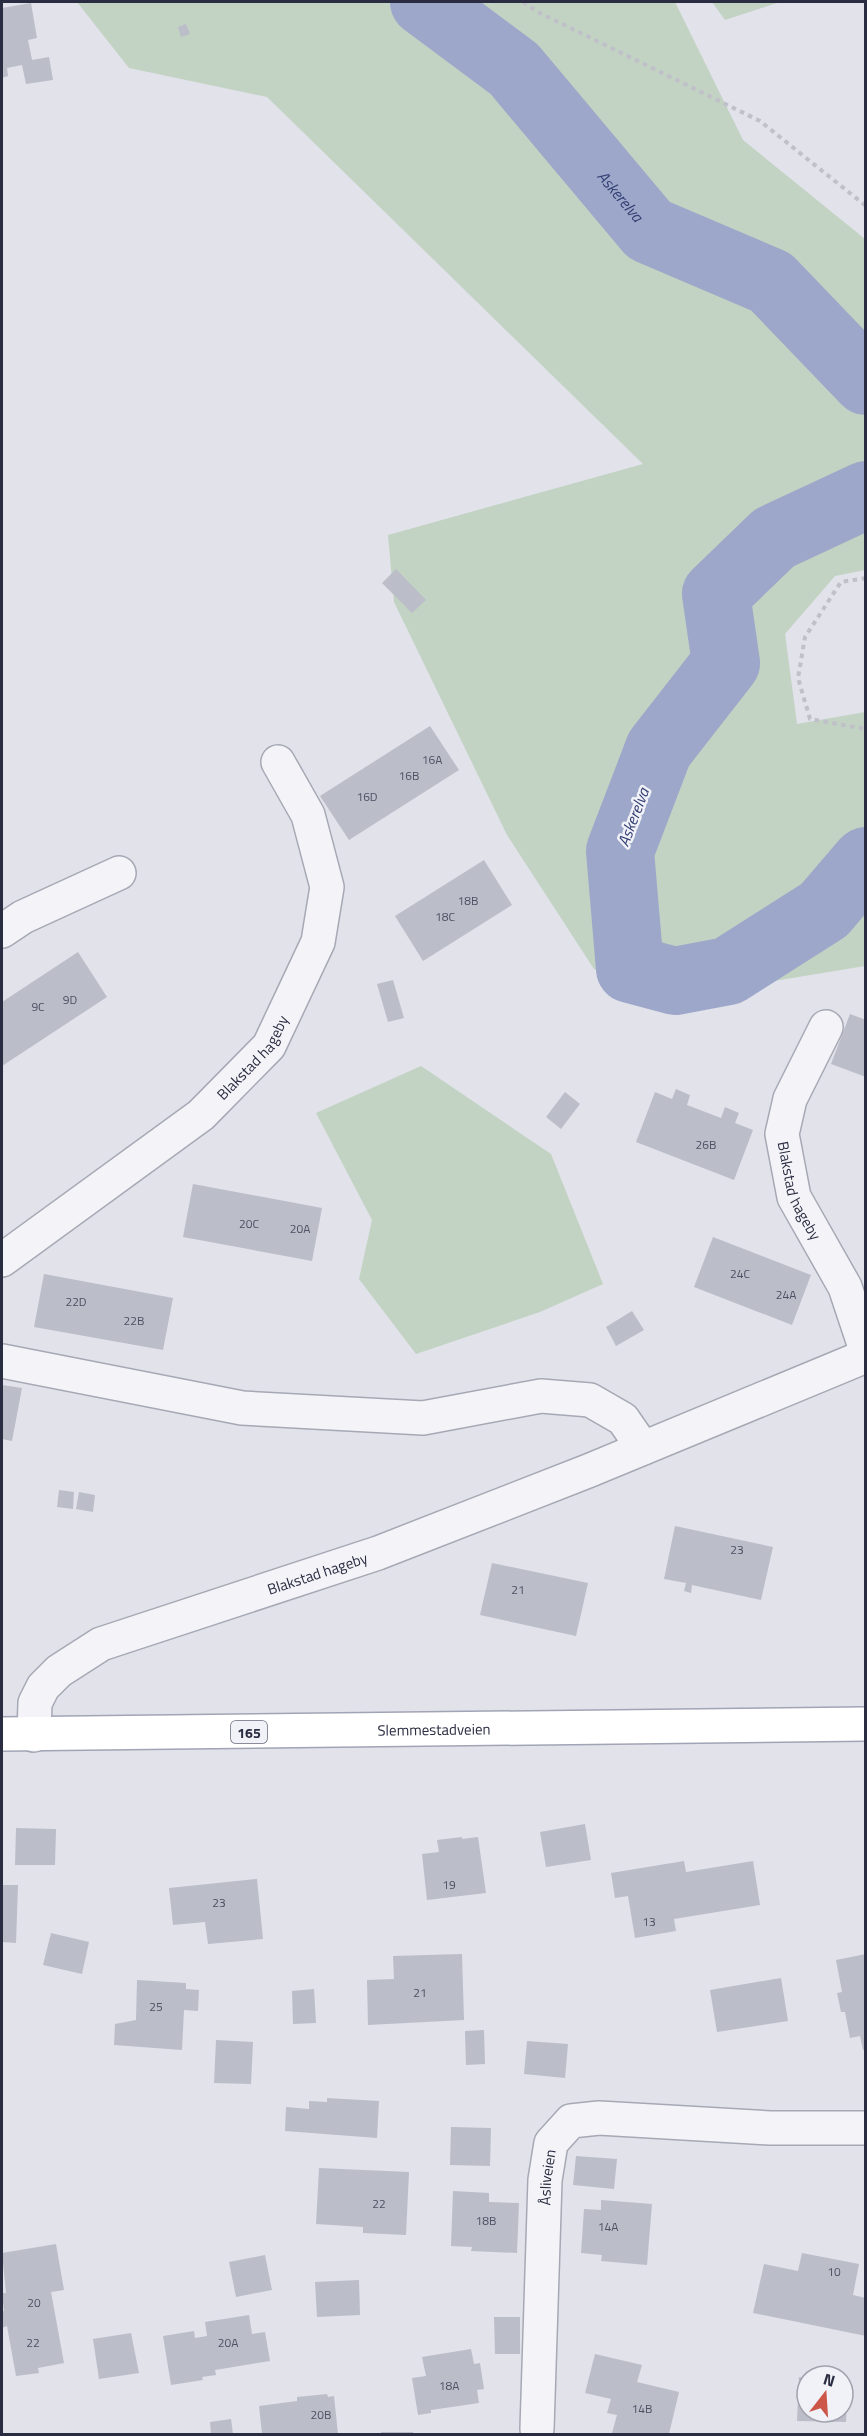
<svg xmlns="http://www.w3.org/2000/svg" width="867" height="2436" font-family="'Titillium Web',sans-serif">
<rect width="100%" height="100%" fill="#e1e2ea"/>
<path fill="#c2d3c3" d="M77 2H675L743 140 865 239V570L835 576 785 634 797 724 865 712V966L664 999 594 969 507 835 394 602 388 535 643 464 267 97 129 68Z
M712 2H780L725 20Z
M421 1066 551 1154 603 1284 540 1312 416 1354 359 1279 372 1220 316 1113Z"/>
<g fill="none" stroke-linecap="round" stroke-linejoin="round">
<g stroke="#9da7c9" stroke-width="68">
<path id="s1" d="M424 2 514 69 649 230 771 282 866 381"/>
<path d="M866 495 774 538 716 594 726 663 659 749 620 851 630 969 675 981 728 971 824 910 866 861"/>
</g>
</g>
<path fill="#bbbdc9" d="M31 3 37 38 28 40 32 60 49 57 53 80 26 84 22 65 7 68 8 76 2 78V8Z
M186 24 190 34 181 37 178 27Z
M396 569 426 600 412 613 382 583Z
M430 726 459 770 349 840 320 796Z
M484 860 512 905 423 961 395 916Z
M78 952 107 997 2 1066V1002Z
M393 980 404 1018 388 1022 377 984Z
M850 1014 866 1020V1077L831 1064Z
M676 1089 690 1095 687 1105 721 1118 725 1107 739 1113 735 1123 753 1130 734 1180 636 1142 655 1092 672 1099Z
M565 1092 580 1104 561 1129 546 1117Z
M193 1184 322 1208 312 1261 183 1237Z
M713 1237 811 1275 792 1325 694 1287Z
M44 1274 173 1298 163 1350 34 1327Z
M632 1311 644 1330 616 1346 606 1327Z
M2 1385 22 1388 12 1441 2 1439Z
M59 1490 74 1492 73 1509 57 1507Z
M79 1492 95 1495 93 1512 76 1509Z
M675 1526 773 1547 761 1600 692 1585 691 1593 684 1591 686 1583 664 1579Z
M492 1563 588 1583 576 1636 480 1615Z
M585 1824 591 1860 546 1867 540 1832Z
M16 1828 56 1829 55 1865H15Z
M462 1837V1839L478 1837 486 1893 427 1900 422 1854 439 1852 437 1840Z
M684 1861 686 1872 753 1861 760 1905 674 1919 676 1931 635 1938 628 1896 615 1898 611 1873Z
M257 1879 263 1939 208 1944 205 1922 173 1925 169 1888Z
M2 1885H18L16 1943 2 1942Z
M51 1933 89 1942 82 1974 43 1965Z
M462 1954 464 2020 368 2025 367 1980 394 1979 393 1956Z
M866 1954V2049L863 2050 860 2036 850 2038 845 2012H841L837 1993 842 1992 836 1960Z
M781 1978 788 2021 717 2032 710 1990Z
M137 1980 186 1983V1989L199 1990 198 2011 184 2010 182 2050 114 2045 115 2024 136 2020Z
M314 1989 316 2023 293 2024 292 1991Z
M484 2030 485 2064 466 2065 465 2031Z
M216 2040 253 2042 251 2084 214 2083Z
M527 2041 568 2044 565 2078 524 2074Z
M327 2098 379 2101 377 2138 285 2131 286 2107 309 2109V2101L327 2102Z
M451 2127 491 2128 490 2166 450 2165Z
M576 2156 617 2159 614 2189 573 2185Z
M319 2168 409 2172 406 2235 363 2233V2227L316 2224Z
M453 2191 489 2193V2202L519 2203 517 2253 471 2251 472 2247 451 2246Z
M601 2200 652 2204 647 2265 601 2261 602 2255 581 2253 584 2209 601 2210Z
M56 2244 64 2290 51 2292 64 2363 38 2368 39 2373 16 2376 7 2326 2 2328V2311H4L2 2293H6L2 2253Z
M802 2253 859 2264 853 2295 866 2298V2336L753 2313 764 2264 798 2271Z
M265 2255 272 2290 236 2297 229 2262Z
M359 2280 360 2315 317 2317 315 2282Z
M249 2315 252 2334 265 2332 270 2361 215 2370 216 2375 202 2377 203 2380 171 2385 163 2336 194 2331 195 2338 207 2336 205 2322Z
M494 2317H520V2354H495Z
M131 2333 139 2373 99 2379 93 2339Z
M471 2349 474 2364 480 2363 484 2389 477 2390 479 2403 431 2410V2413L418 2415 412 2378 426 2376 422 2357Z
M595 2354 642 2365 637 2382 679 2392 669 2434 612 2433 617 2415 607 2413 611 2399 585 2393Z
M799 2377 807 2378V2412H843V2379H848L846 2422 797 2421Z
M327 2394 328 2397 334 2396 338 2434H262L259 2406 297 2401V2397Z
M231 2419 233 2434H211L210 2422Z
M381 2432H413V2434H381Z"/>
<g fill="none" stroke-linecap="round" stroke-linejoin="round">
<defs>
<g id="street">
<path d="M2 931 23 917 119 873"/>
<path id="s2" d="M826 1027 790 1099 782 1134 794 1197 845 1287 866 1350"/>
<path id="s3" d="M2 1260 201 1115 269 1046 318 942 327 887 308 815 278 762"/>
<path d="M2 1361 242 1408 423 1418 541 1396 590 1400 623 1419 643 1448"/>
<path id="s4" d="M34 1735 35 1703 43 1687 59 1671 101 1644 378 1553 588 1471 866 1356"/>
<path id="s5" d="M537 2429 545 2180 551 2143 571 2121 599 2118 770 2128H866"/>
</g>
<g id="primary">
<path id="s6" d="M2 1734 866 1724"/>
</g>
</defs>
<use href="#street" stroke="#a6a8b4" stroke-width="36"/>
<use href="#primary" stroke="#a1a4b5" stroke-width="36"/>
<path stroke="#bfc0c8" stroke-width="4" stroke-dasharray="4.5 4.5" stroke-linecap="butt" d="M523 2 538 12 760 121 866 206
M866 578 841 582 805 637 798 678 810 719 866 729"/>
<use href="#street" stroke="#f4f4f8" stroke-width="33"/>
<use href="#primary" stroke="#fff" stroke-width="33"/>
</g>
<g text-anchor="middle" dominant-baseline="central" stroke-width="5" stroke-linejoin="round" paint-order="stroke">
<g font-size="12" fill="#4e5063">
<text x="432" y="759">16A</text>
<text x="409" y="775">16B</text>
<text x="367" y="796">16D</text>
<text x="468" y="900">18B</text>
<text x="445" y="916">18C</text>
<text x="70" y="999">9D</text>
<text x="38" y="1006">9C</text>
<text x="706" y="1144">26B</text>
<text x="249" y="1223">20C</text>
<text x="300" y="1228">20A</text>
<text x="740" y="1273">24C</text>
<text x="786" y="1294">24A</text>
<text x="76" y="1301">22D</text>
<text x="134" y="1320">22B</text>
<text x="737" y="1549">23</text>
<text x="518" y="1589">21</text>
<text x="449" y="1884">19</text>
<text x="219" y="1902">23</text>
<text x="649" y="1921">13</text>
<text x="420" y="1992">21</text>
<text x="156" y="2006">25</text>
<text x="379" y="2203">22</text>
<text x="486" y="2220">18B</text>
<text x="608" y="2226">14A</text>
<text x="834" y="2271">10</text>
<text x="34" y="2302">20</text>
<text x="33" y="2342">22</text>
<text x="228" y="2342">20A</text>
<text x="449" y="2385">18A</text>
<text x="642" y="2408">14B</text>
<text x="321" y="2414">20B</text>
</g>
<rect fill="#f1f2f7" stroke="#666778" stroke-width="1.5" x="231" y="1721" width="36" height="22" rx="4.5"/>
<g font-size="14" font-weight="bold" fill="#2a2c41">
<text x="249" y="1732">165</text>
</g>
<g font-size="15" fill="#2a2c41" stroke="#f1f2f7">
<text stroke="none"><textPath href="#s3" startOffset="324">Blakstad hageby</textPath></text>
<text stroke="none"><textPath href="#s2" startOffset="176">Blakstad hageby</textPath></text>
<text stroke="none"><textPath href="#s4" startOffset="350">Blakstad hageby</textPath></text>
<text stroke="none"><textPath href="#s6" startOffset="432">Slemmestadveien</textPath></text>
<text stroke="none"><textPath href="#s5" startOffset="252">Åsliveien</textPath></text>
</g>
<g font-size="16" font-style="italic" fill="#344074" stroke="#f1f2f7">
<text stroke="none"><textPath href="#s1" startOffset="278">Askerelva</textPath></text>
<text transform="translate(633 817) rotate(-69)">Askerelva</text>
</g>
</g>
<rect width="867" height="2436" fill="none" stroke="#2a2c41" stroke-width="6"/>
<g transform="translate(825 2394) rotate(17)"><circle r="28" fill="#f1f2f7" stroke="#a1a3ae" stroke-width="1.5"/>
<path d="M0-4.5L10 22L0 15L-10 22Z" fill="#cc5749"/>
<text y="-9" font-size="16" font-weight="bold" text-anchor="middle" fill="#2a2c41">N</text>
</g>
</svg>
